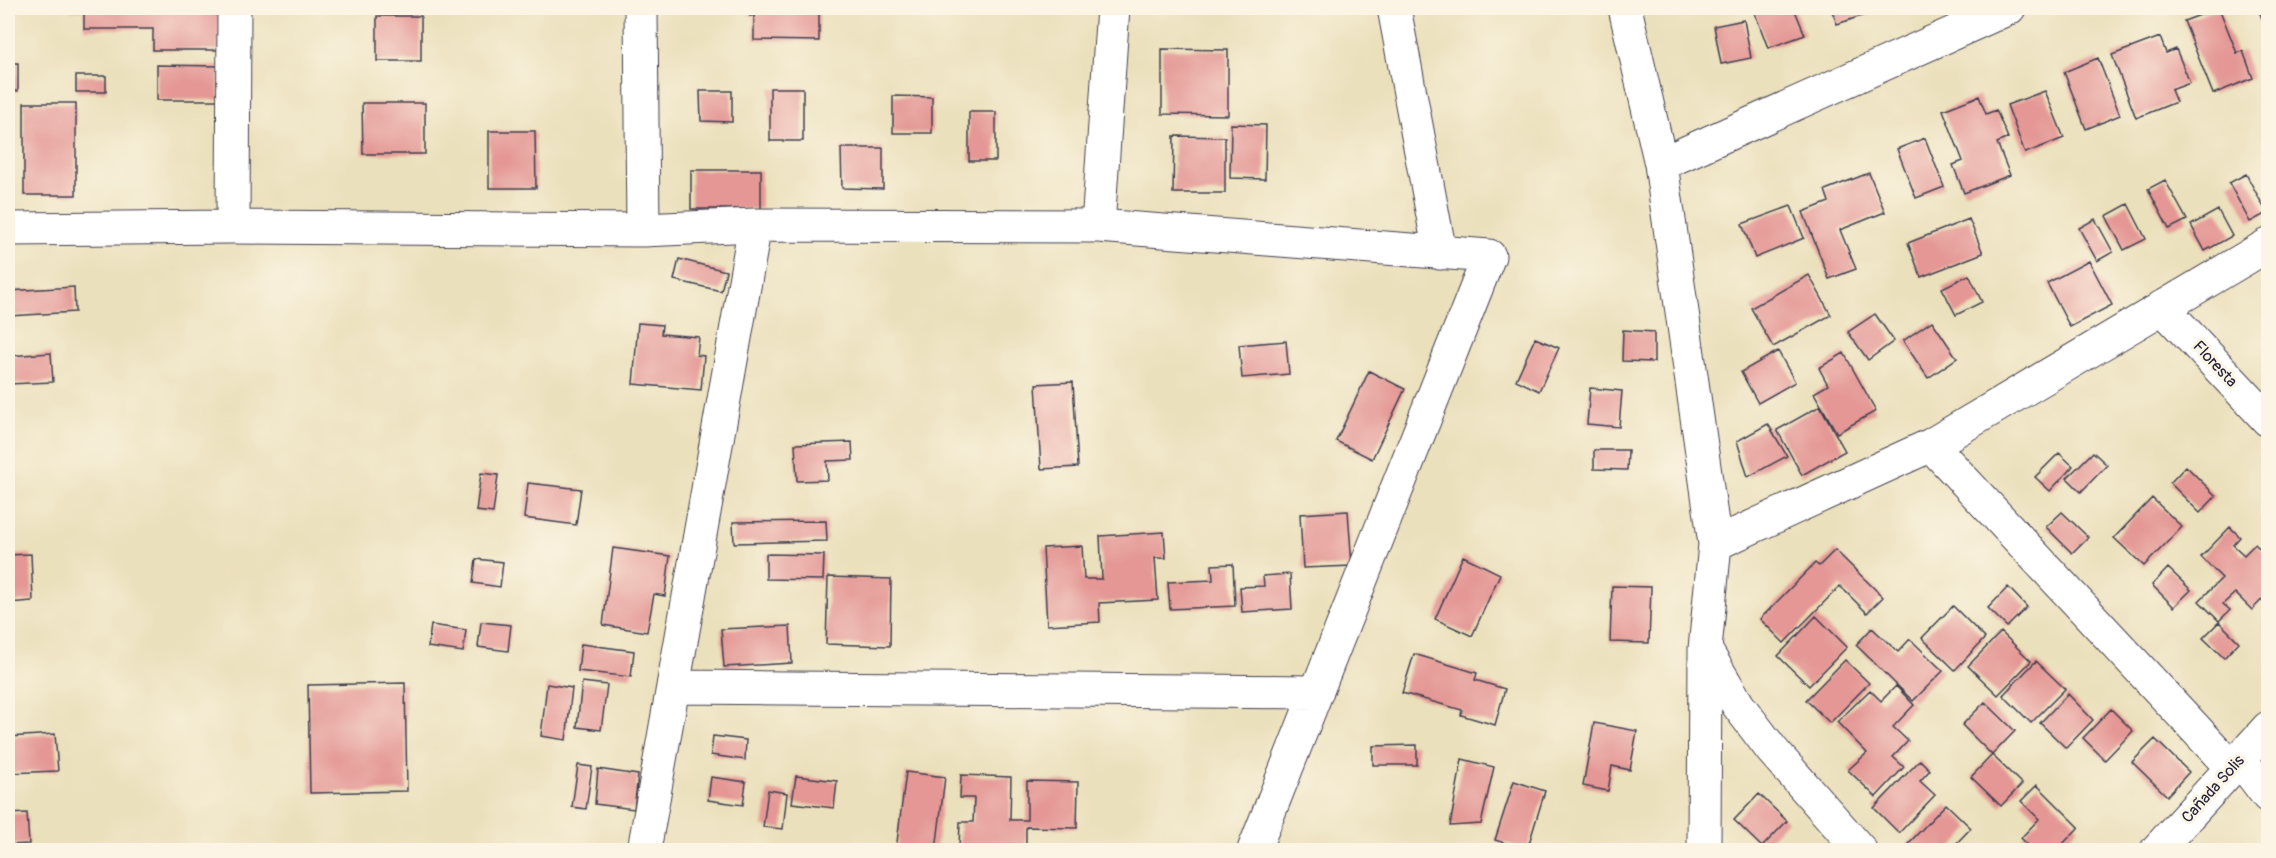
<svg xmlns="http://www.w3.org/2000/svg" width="2276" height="858" font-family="Pangolin,sans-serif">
<rect width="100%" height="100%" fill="#fcf5e5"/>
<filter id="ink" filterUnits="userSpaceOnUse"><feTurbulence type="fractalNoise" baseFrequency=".0167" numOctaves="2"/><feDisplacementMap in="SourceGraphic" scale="12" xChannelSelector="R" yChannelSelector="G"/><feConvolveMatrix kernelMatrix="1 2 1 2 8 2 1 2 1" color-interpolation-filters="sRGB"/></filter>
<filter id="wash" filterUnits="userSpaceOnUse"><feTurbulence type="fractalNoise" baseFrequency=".008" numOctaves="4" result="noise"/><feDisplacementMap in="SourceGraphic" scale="24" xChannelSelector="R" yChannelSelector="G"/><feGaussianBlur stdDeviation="1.35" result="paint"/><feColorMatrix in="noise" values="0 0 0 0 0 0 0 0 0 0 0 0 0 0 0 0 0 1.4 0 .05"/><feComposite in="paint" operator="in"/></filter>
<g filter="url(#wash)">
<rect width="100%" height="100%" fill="#ebe0bc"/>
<g id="blocks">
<path fill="#e49794" d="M71 8H219V50H153V29H84V11H71Z
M750 8H819V41L754 40V15L750 16Z
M1753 8H1794L1805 35 1768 48Z
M1831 8H1886L1837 24Z
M2219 8 2237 53 2243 51 2253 78 2213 94 2184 21Z
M2258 8H2268V35Z
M377 16H421V61H377Z
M1744 20 1751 58 1721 64 1714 26Z
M2160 37 2166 53 2176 49 2190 83 2171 90 2176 102 2136 118 2112 55Z
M1162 49 1228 50V115L1162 114Z
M2098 58 2120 115 2086 129 2064 72Z
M8 63H18V91H8Z
M157 65 219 66V100H157Z
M76 76H106V92H76Z
M770 88H803V141H770Z
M700 91H732V122L701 121Z
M2045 91 2064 138 2025 153 2007 105Z
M893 96 932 97V133H893Z
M1979 96 1986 114 1996 110 2008 138 1997 143 2010 175 1964 193 1953 165 1963 161 1943 110Z
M24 103H76V195H24Z
M362 103H425V154H363Z
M969 112H996V161H969Z
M1231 124 1266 125 1265 179 1230 178Z
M489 131H535L536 188H489Z
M1174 136 1225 137V193H1173Z
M1925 138 1944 187 1916 198 1897 149Z
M841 148H883V189L842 188Z
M691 170H761V209H691Z
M1869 173 1885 212 1840 230 1856 269 1829 279 1803 212 1829 202 1825 190Z
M2246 174 2267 213 2250 222 2229 183Z
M2165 180 2187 220 2169 229 2148 189Z
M2128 204 2146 239 2124 250 2106 216Z
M1791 206 1804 238 1755 258 1742 224Z
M2218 210 2232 236 2205 251 2191 225Z
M1969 219 1983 253 1921 277 1908 243Z
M2095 219 2113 252 2097 261 2079 228Z
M679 259 726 271 721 291 674 280Z
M2089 261 2112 305 2070 327 2047 283Z
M1809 275 1831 315 1773 347 1751 308Z
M1969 275 1982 302 1956 315 1942 288Z
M74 287 75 312 9 316 8 291Z
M1875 314 1894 341 1868 360 1848 332Z
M1932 321 1957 358 1928 378 1903 341Z
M638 323 662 325 661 334 699 337 697 355 704 356 701 390 633 384Z
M1623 330 1654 332V362L1622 361Z
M1535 338 1559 348 1539 391 1516 380Z
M1286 341 1289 374 1242 378 1239 345Z
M1778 351 1795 382 1758 403 1741 372Z
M51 353 53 382 8 384V356Z
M1844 353 1876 411 1837 433 1814 393 1828 385 1819 368Z
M1369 371 1405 389 1372 459 1336 441Z
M1073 382 1078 467 1041 469 1036 384Z
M1590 388 1622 391 1619 427 1587 424Z
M1820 406 1845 451 1802 475 1777 430Z
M1768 424 1787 456 1748 477 1737 441Z
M852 442 853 460 827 461 828 480 797 481 795 444Z
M1594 450H1628L1627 470 1594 469Z
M2093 452 2107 465 2081 492 2067 478Z
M2059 453 2073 466 2050 491 2035 477Z
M2186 466 2216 496 2200 513 2170 483Z
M481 473 498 475 493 513 476 511Z
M528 483 581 489 576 525 524 518Z
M2152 498 2182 527 2144 566 2114 538Z
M1348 511 1352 566 1303 568 1300 514Z
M2062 512 2088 537 2072 553 2046 527Z
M826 521 827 541 734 543 733 522Z
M2230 527 2240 537 2233 545 2244 555 2255 544 2268 557V593L2252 610 2235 593 2223 604 2230 610 2219 621 2199 601 2222 578 2201 557Z
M1164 532 1166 558H1155L1158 600 1099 603 1100 622 1047 625 1043 548 1082 546 1084 579H1102L1100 536Z
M613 548 670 556 665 596 654 594 647 632 603 625Z
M1835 550 1883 597 1867 613 1840 586 1784 643 1760 619 1815 563 1819 566Z
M31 554 33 601 8 603V555Z
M766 554 824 555 823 580 766 579Z
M1463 556 1500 574 1472 636 1435 619Z
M476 559 503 562 500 587 473 583Z
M1233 564 1235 606 1170 609 1168 582 1213 580 1212 565Z
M2168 568 2191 590 2174 607 2152 585Z
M1290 574 1292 609 1242 612 1240 587 1264 586 1263 576Z
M828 577 891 579 890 646 826 644Z
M1612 586 1651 587 1649 643 1610 642Z
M2008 587 2027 607 2007 627 1988 608Z
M1953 606 1985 638 1955 670 1922 638Z
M1816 616 1847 647 1809 686 1778 656Z
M481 622 511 625 508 651 478 647Z
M2219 622 2239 642 2224 658 2203 638Z
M431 625 466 630 463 652 428 647Z
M790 626 792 663 724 667 721 629Z
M1872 628 1898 652 1910 639 1943 671 1913 701 1856 645Z
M2001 632 2031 661 1998 695 1968 666Z
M581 644 634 651 631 677 578 671Z
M1414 654 1477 673 1475 680 1505 689 1495 725 1461 715 1462 710 1402 693Z
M1845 660 1869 683 1830 723 1806 700Z
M2036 661 2065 689 2031 723 2003 695Z
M582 682 607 685 601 730 577 727Z
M405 683 407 791 310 793 308 685Z
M547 684 572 688 566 740 541 736Z
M1896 686 1914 705 1893 727 1908 741 1893 757 1904 767 1876 797 1848 770 1867 753 1837 722 1870 690 1881 701Z
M2068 694 2093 720 2066 748 2040 723Z
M1985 702 2015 731 1992 755 2022 784 2001 806 1971 777 1992 755 1962 725Z
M2111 709 2133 731 2105 760 2083 738Z
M1594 723 1637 731 1630 770 1612 766 1608 791 1583 786Z
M55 734 58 771 8 773V737Z
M713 736 746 740 745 760 711 755Z
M2155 739 2189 772 2167 796 2132 762Z
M1417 745V765H1373V746Z
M1462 759 1494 767 1481 824 1450 826Z
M1920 760 1930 770 1920 781 1935 795 1899 833 1874 808Z
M578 765 592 767 586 809 572 807Z
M598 769 638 775 634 809 595 804Z
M906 772 945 777 936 850H896Z
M961 775 1011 777 1010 820H1027V781L1078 782 1077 828 1026 827V849L959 848 960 822H973L974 798H960Z
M796 776 837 781 834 808 792 803Z
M711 777 746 782 743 805 708 800Z
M1514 781 1545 791 1527 850 1495 840Z
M2037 785 2079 827 2057 850H2033L2021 838 2039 819 2021 801Z
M768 790 787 793 783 829 763 827Z
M1759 794 1787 821 1762 847 1734 820Z
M1946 804 1971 828 1950 850H1914L1908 844Z
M27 813 29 844 8 845V814Z"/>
</g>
</g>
<g filter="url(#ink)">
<use href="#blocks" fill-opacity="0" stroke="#403e4e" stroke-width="1.5"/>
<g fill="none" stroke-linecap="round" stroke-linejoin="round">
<defs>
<path id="minor" d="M641 8 643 230
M1394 8 1440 253
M1625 8 1661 164 1715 544 1705 649 1704 850
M1661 164 2009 8
M1098 226 1113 8
M233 227 234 8
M8 229 233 227 643 230 755 225 1098 226 1489 256 1254 850
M2162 307 2268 420
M1931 445 2232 768
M1715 544 1931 445 2268 245
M1706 651 1738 705 1772 750 1860 850
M674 687 1316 692
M2240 759 2268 796
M644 850 755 225
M2157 850 2268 728"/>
</defs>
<use href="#minor" stroke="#403e4e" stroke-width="35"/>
<use href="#minor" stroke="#fff" stroke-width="33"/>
</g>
</g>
<g text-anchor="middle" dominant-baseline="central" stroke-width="6" stroke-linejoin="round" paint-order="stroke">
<g font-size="16" fill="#22223b" stroke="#fcf5e5">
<text transform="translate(2215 364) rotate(47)">Floresta</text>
<text transform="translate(2213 789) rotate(-48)">Cañada Solis</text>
</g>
</g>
<rect width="2276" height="858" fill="none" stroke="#fcf5e5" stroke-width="30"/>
</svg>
